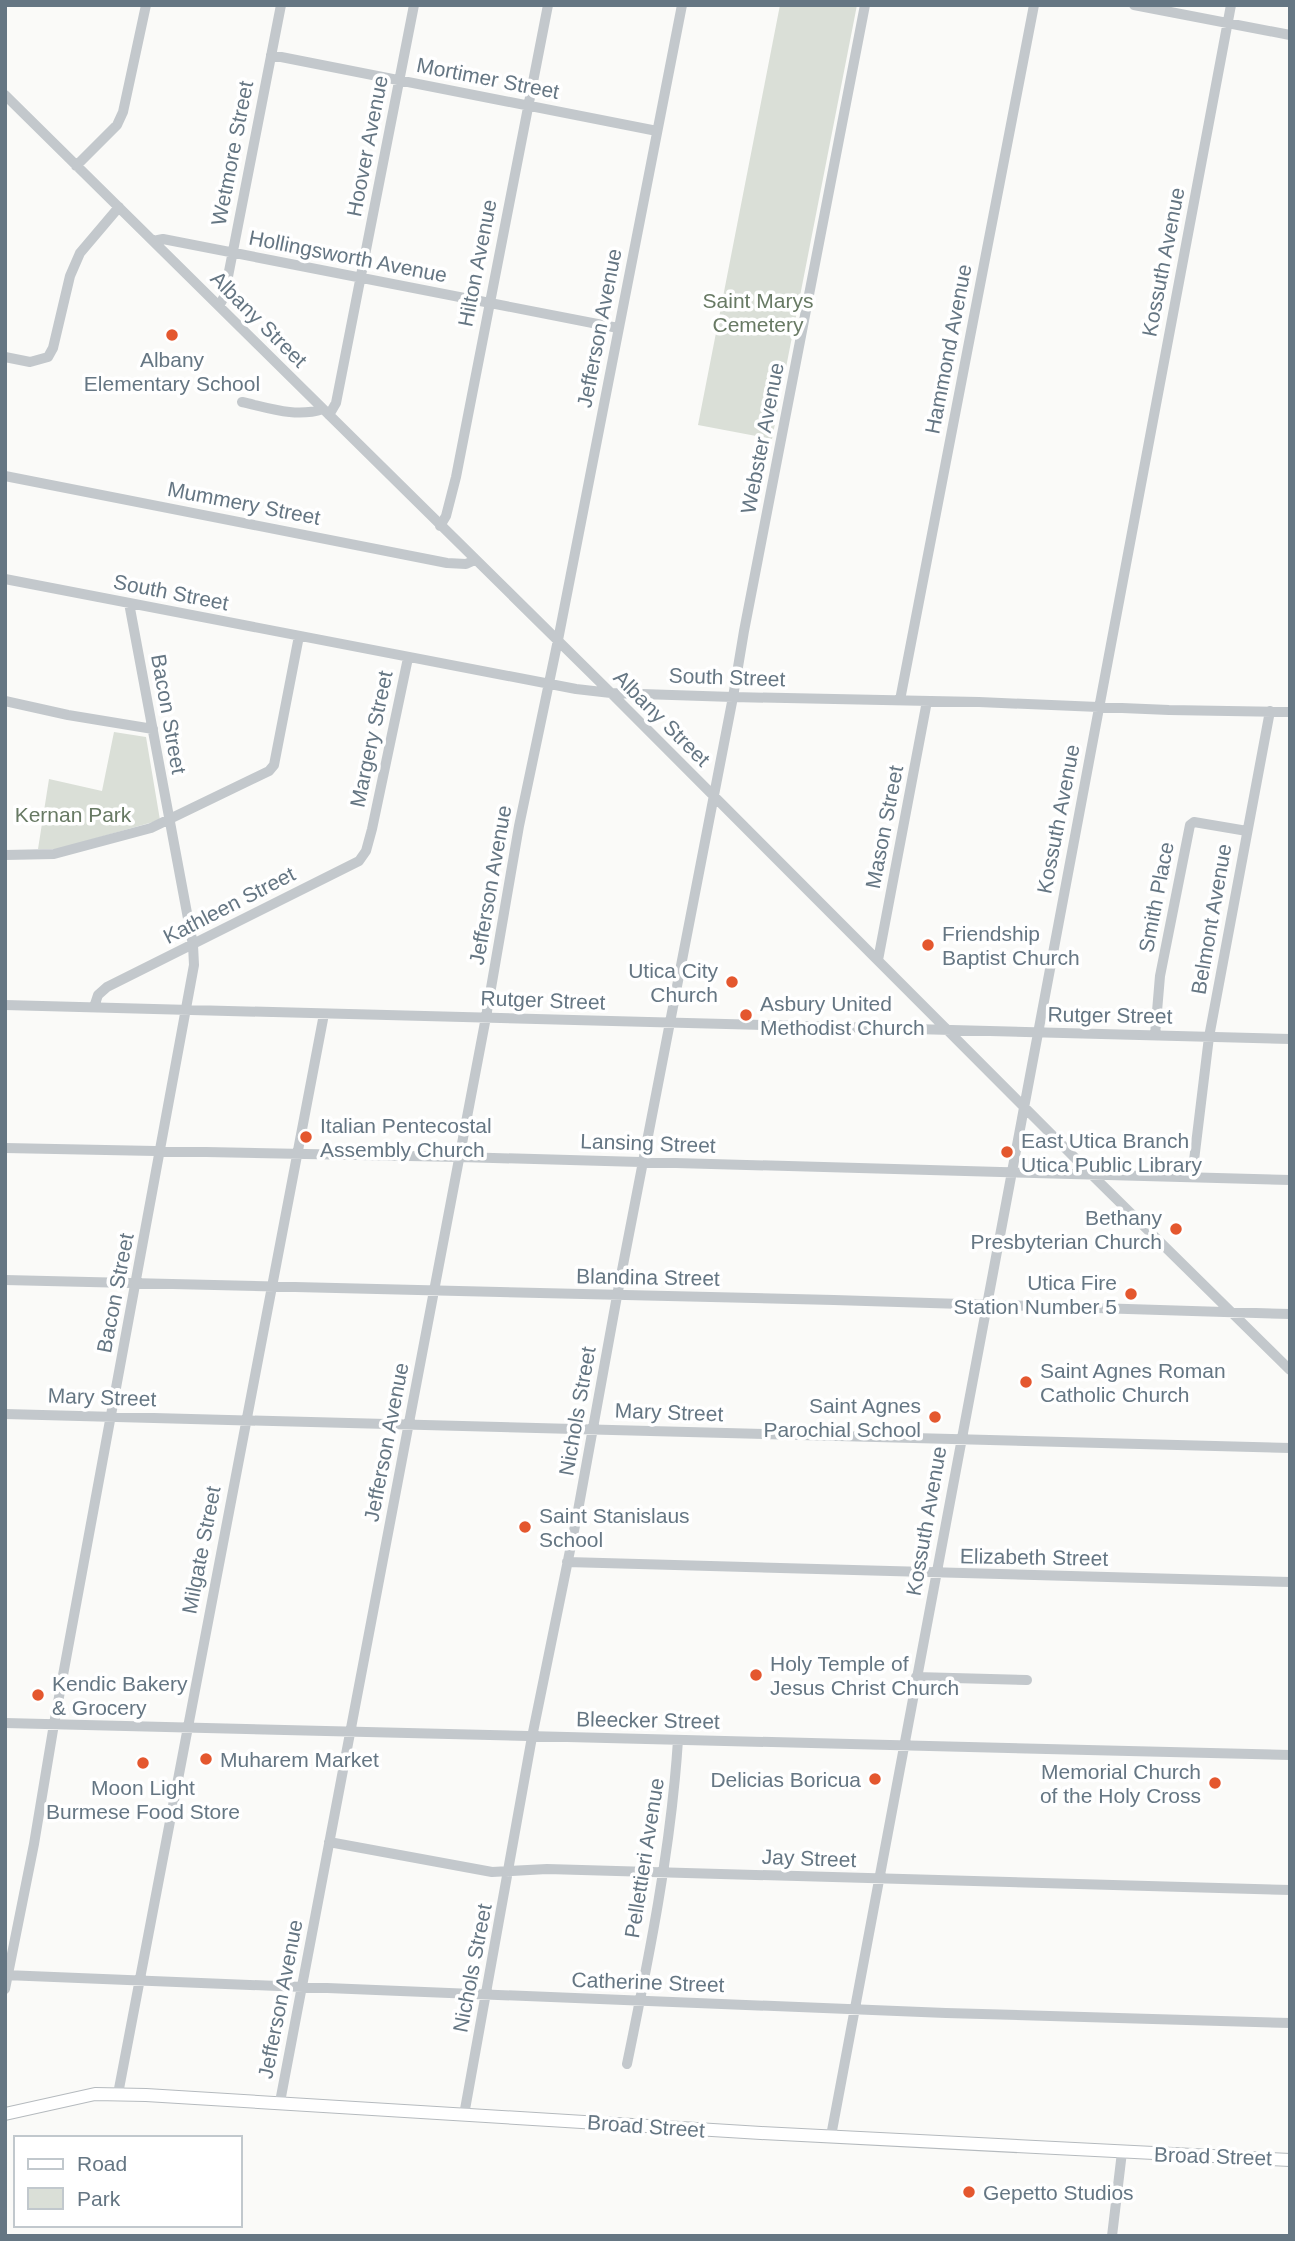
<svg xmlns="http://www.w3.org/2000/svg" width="1295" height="2241" font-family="Arial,sans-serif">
<rect width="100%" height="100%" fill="#fafaf8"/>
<path fill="#dadfd7" d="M780 5H857L772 439 698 425Z
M114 732 146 737 160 820 58 849H38L49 779 102 791Z"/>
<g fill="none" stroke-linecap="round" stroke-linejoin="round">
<defs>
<path id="major" d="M5 2114 95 2094 146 2095 761 2133 1290 2160"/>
</defs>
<use href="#major" stroke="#b5babe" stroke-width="14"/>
<path stroke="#c3c8cc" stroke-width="10" d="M1134 5 1290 35
M271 55 657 131
M5 95 611 693 1091 1174 1290 1370
M76 166 117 125 123 112 146 5
M153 241 163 239 618 328
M219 306 224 297 281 5
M5 357 30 362 48 357 53 348 70 276 80 253 119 207
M242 402C269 408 296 418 323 409
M329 415 336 403 414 5
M5 476 447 563 466 564 475 560
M440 526 446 516 456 477 548 5
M5 579 576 689 611 693 733 697 979 702 1169 710 1290 712
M900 700 1034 5
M5 701 68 715 153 729
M5 855 54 854 151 828 269 771 274 765 299 636
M878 960 927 701
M5 1005 1290 1039
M94 1007 98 995 107 987 359 861 366 851 372 829 408 658
M1155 1035 1160 976 1190 825 1194 822 1247 831
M5 1148 460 1157 1290 1180
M1192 1177 1209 1037 1270 711
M5 1280 834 1300 1290 1314
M5 1414 1290 1448
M567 1562 1290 1582
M916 1677 1027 1680
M5 1723 1290 1755
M329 1842 492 1872 547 1869 1290 1890
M5 1975 946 2013 1290 2023
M5 1989 34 1844 54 1724 194 965 193 945 129 603
M627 2064C649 1957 671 1849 678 1740
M118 2094 324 1014
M280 2102 486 1017 519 826 558 640 682 5
M464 2115 532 1737 577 1516 617 1296 733 697 744 631 865 5
M831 2136 1231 5
M1112 2236 1122 2152"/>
<use href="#major" stroke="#fff" stroke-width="12"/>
</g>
<g fill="#e4572e" stroke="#fff" stroke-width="2.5">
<circle cx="172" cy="335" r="7"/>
<circle cx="928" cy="945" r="7"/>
<circle cx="732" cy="982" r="7"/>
<circle cx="746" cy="1015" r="7"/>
<circle cx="306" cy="1137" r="7"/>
<circle cx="1007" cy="1152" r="7"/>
<circle cx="1176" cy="1229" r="7"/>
<circle cx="1131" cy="1294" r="7"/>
<circle cx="1026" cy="1382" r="7"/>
<circle cx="935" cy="1417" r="7"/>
<circle cx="525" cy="1527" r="7"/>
<circle cx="756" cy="1675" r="7"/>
<circle cx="38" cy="1695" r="7"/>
<circle cx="206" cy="1759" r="7"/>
<circle cx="143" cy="1763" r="7"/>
<circle cx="875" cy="1779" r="7"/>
<circle cx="1215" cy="1783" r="7"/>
<circle cx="969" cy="2192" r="7"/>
</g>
<g text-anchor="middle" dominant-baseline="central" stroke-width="7" stroke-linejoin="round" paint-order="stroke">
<g font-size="21" fill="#657683" stroke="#fff">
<text transform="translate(488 78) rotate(11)">Mortimer Street</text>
<text transform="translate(367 146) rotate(-79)">Hoover Avenue</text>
<text transform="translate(232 153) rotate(-79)">Wetmore Street</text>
<text transform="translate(348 256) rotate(11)">Hollingsworth Avenue</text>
<text transform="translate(1163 262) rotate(-79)">Kossuth Avenue</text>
<text transform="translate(477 263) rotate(-79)">Hilton Avenue</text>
<text transform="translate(259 319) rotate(45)">Albany Street</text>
<text transform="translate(599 328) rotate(-79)">Jefferson Avenue</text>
<text transform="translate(948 349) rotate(-79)">Hammond Avenue</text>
<text transform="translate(762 438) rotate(-79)">Webster Avenue</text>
<text transform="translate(244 503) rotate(11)">Mummery Street</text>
<text transform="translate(171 592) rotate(11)">South Street</text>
<text transform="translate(727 677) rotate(2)">South Street</text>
<text transform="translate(169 714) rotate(80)">Bacon Street</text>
<text transform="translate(662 718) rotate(45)">Albany Street</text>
<text transform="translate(371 739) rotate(-78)">Margery Street</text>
<text transform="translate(1058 819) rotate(-79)">Kossuth Avenue</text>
<text transform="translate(884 827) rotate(-79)">Mason Street</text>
<text transform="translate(490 885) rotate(-80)">Jefferson Avenue</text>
<text transform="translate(1156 897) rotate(-79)">Smith Place</text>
<text transform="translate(229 905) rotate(-27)">Kathleen Street</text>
<text transform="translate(1211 919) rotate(-80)">Belmont Avenue</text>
<text transform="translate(543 1000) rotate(2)">Rutger Street</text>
<text transform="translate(1110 1015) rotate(1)">Rutger Street</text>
<text transform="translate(648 1143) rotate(2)">Lansing Street</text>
<text transform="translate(648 1277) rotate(1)">Blandina Street</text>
<text transform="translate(115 1293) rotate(-79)">Bacon Street</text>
<text transform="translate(102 1397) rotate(2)">Mary Street</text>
<text transform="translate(577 1411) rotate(-80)">Nichols Street</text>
<text transform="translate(669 1412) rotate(2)">Mary Street</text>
<text transform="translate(386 1442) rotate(-79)">Jefferson Avenue</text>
<text transform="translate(926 1521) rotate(-80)">Kossuth Avenue</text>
<text transform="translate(201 1550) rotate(-79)">Milgate Street</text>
<text transform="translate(1034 1557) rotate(1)">Elizabeth Street</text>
<text transform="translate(648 1720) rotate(1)">Bleecker Street</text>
<text transform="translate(644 1858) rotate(-81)">Pellettieri Avenue</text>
<text transform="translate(809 1858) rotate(2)">Jay Street</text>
<text transform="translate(472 1968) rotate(-79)">Nichols Street</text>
<text transform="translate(648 1982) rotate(2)">Catherine Street</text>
<text transform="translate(280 1999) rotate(-79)">Jefferson Avenue</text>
<text transform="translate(646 2126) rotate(4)">Broad Street</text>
<text transform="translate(1213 2156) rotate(2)">Broad Street</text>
</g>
<g font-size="21" fill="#687a64" stroke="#fff">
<text x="758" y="300">Saint Marys<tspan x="758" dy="24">Cemetery</tspan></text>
<text x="73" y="814">Kernan Park</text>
</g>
<g font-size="21" fill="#657683" stroke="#fff" text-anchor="start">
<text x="172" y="359" text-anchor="middle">Albany<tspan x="172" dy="24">Elementary School</tspan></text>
<text x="942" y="933">Friendship<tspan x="942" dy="24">Baptist Church</tspan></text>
<text x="718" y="970" text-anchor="end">Utica City<tspan x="718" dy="24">Church</tspan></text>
<text x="760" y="1003">Asbury United<tspan x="760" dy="24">Methodist Church</tspan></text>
<text x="320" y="1125">Italian Pentecostal<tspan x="320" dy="24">Assembly Church</tspan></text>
<text x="1021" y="1140">East Utica Branch<tspan x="1021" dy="24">Utica Public Library</tspan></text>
<text x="1162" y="1217" text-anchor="end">Bethany<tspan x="1162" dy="24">Presbyterian Church</tspan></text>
<text x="1117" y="1282" text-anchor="end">Utica Fire<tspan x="1117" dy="24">Station Number 5</tspan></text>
<text x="1040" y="1370">Saint Agnes Roman<tspan x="1040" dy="24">Catholic Church</tspan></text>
<text x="921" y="1405" text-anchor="end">Saint Agnes<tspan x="921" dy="24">Parochial School</tspan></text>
<text x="539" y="1515">Saint Stanislaus<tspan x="539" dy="24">School</tspan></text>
<text x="770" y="1663">Holy Temple of<tspan x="770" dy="24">Jesus Christ Church</tspan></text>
<text x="52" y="1683">Kendic Bakery<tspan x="52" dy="24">&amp; Grocery</tspan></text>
<text x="220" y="1759">Muharem Market</text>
<text x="1201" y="1771" text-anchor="end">Memorial Church<tspan x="1201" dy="24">of the Holy Cross</tspan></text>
<text x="861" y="1779" text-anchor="end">Delicias Boricua</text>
<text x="143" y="1787" text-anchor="middle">Moon Light<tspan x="143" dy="24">Burmese Food Store</tspan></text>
<text x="983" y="2192">Gepetto Studios</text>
</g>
</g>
<rect width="1295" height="2241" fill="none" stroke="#657683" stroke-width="14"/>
<rect x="14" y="2136" width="228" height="91" fill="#ffffff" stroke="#c1c8cd" stroke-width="2"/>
<rect x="28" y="2159" width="35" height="10" fill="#ffffff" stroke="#c1c8cd" stroke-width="2"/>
<text x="77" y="2171" font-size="21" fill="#657683">Road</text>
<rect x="28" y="2188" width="35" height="21" fill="#dadfd7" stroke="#c1c8cd" stroke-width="2"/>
<text x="77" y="2206" font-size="21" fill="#657683">Park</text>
</svg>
